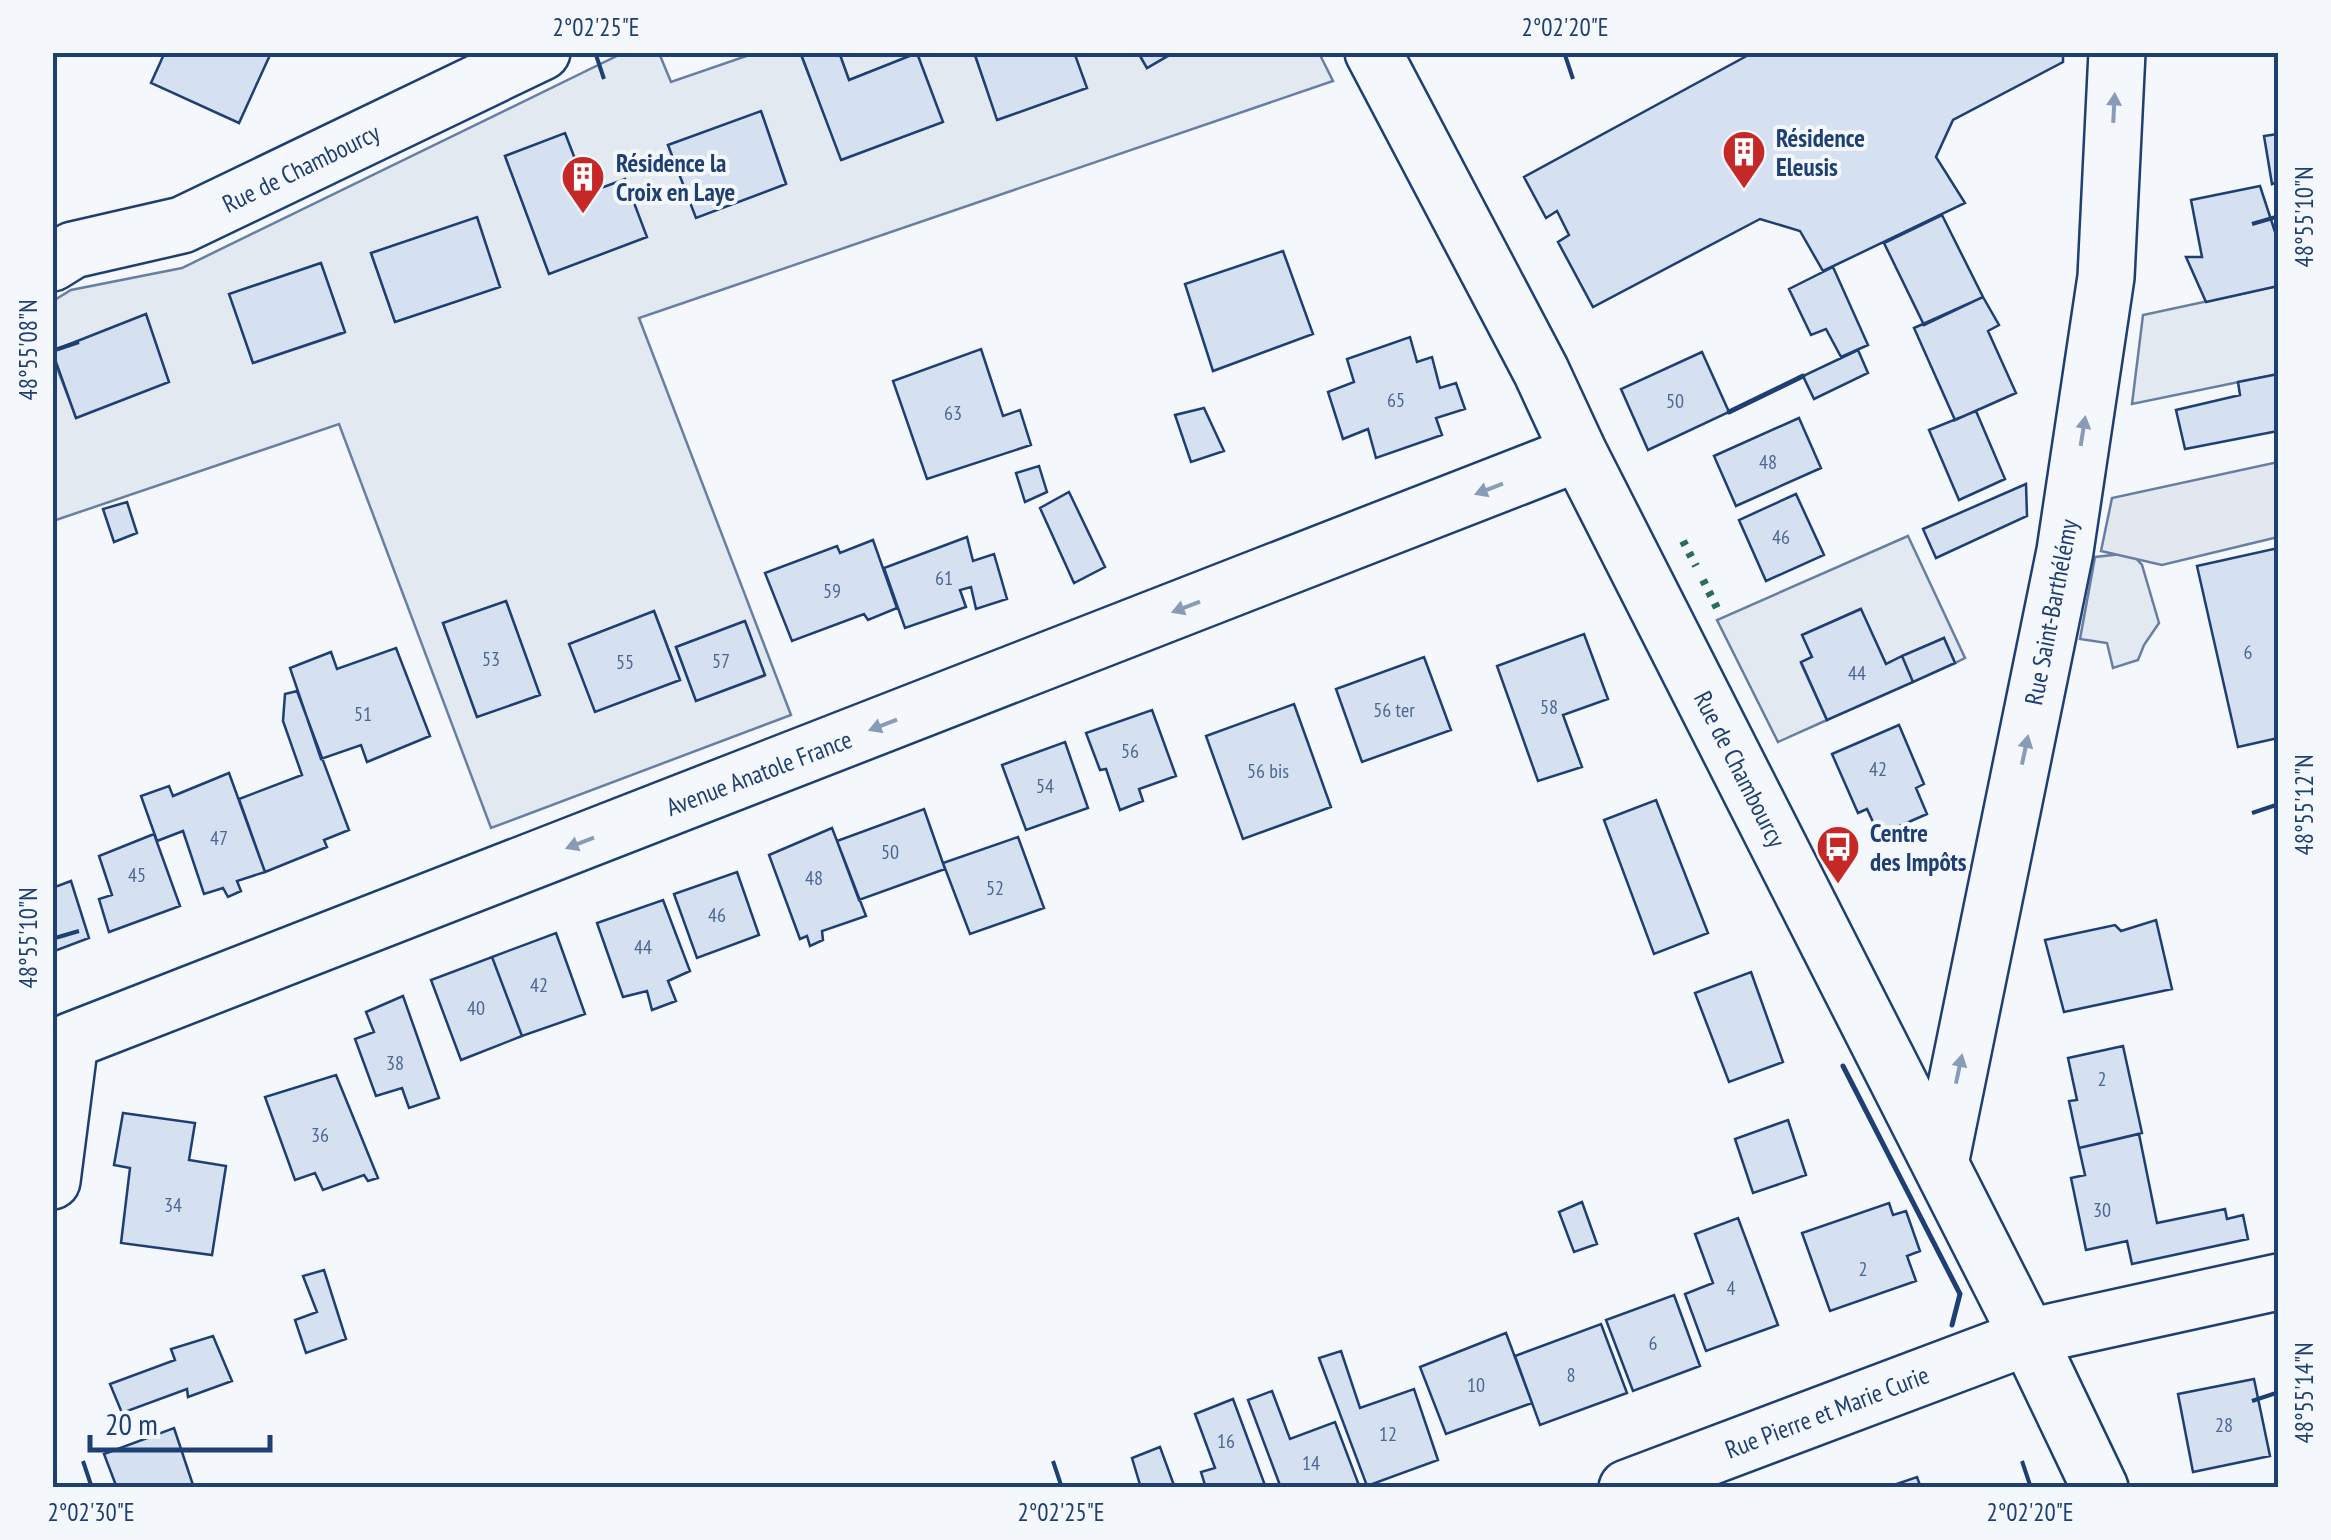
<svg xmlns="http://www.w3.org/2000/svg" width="2331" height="1540" font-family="'PT Sans Narrow',sans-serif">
<rect width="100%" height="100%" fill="#f4f7fb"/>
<path fill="#e3e9f0" stroke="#687fa3" stroke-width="2.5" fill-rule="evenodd" d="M623 53H659L671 82 755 53H804L801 55 842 160 942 122 917 54 849 80 839 53H974L998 120 1086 88 1074 53H1138L1147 68 1174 53H1319L1333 81 639 318 791 715 491 828 339 424 53 521 52 355 76 417 53 351V301L71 290 182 268ZM761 112 786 183 696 217 668 145ZM565 134 588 193 625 179 646 237 549 274 505 156ZM477 218 499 287 395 322 371 253ZM320 263 344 333 253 363 230 294ZM506 601 539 695 477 717 443 623ZM654 611 680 680 595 711 570 644ZM744 621 764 676 696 701 676 647Z
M2278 286V374L2132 404 2143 315Z
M1908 536 1965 658 1955 663 1944 638 1886 664 1860 609 1803 635 1812 657 1801 663 1827 720 1778 742 1717 620Z
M2131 553 2142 565 2159 623 2144 645 2138 660 2113 668 2107 643 2080 639 2095 557Z"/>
<path fill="#e3e8f0" stroke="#687fa3" stroke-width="2.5" d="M2278 462V537L2162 565 2101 551 2112 498Z"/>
<path fill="#d5e0f0" stroke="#1d3f73" stroke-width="2.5" d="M165 52H264L270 55 239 123 151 83Z
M804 52H839L849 80 917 53 943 122 841 160 801 54Z
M974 52H1074L1087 88 997 120Z
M1138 52H1174L1147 68Z
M1754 52 1771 54 2063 52V62L1953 120 1936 157 1965 203 1823 271 1800 231 1760 219 1593 307 1558 242 1569 235 1557 211 1546 218 1524 177Z
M761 111 786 184 696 218 668 145Z
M565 133 588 193 625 179 647 237 549 274 505 156Z
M2278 134V182L2272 184 2264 136Z
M2260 186 2278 241V286L2206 302 2186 257H2202L2191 200Z
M1942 215 1983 297 1924 325 1884 243Z
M477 217 500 287 395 322 371 253Z
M1283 251 1313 334 1213 371 1185 284Z
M321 263 345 332 253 363 229 294Z
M1833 267 1868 345 1841 357 1826 329 1811 335 1789 289Z
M1983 297 1999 325 1988 331 2016 393 1955 420 1914 328Z
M146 314 169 382 76 418 52 351Z
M1410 337 1417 362 1432 357 1440 388 1456 383 1465 409 1436 418 1442 435 1376 458 1368 429 1343 439 1328 392 1354 382 1347 359Z
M981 349 1003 416 1020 410 1031 445 927 479 893 381Z
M1858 350 1868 373 1814 399 1803 376Z
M1702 352 1729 412 1648 450 1621 389Z
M2278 374V431L2185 449 2176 410 2240 395 2238 382Z
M1204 408 1224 451 1191 462 1175 415Z
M1976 411 2005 479 1959 500 1929 430Z
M1799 418 1821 468 1736 506 1714 456Z
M1039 466 1047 492 1025 502 1016 473Z
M2026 484 2027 516 1936 558 1923 529Z
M1069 492 1105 567 1074 583 1040 508Z
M1796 494 1824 555 1766 581 1739 520Z
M127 502 137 533 114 542 103 509Z
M967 537 973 561 994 554 1007 599 976 609 971 587 960 590 966 607 905 628 884 568Z
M873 540 897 608 868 620 864 614 792 641 765 573 837 546 840 553Z
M2278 548V738L2238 747 2197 566Z
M506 601 540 695 477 717 443 623Z
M1861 609 1886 664 1902 656 1913 682 1827 720 1801 662 1812 657 1802 635Z
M654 611 680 680 595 712 569 644Z
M745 621 765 675 696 701 676 647Z
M1584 634 1608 699 1563 715 1582 767 1538 781 1497 666Z
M1944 638 1955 663 1913 682 1902 656Z
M396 648 430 736 367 762 361 745 321 759 290 668 331 652 337 669Z
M1424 657 1451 730 1362 762 1336 689Z
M297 691 349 830 324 840 327 847 265 872 239 799 302 775 283 721 285 694Z
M1294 704 1331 807 1243 839 1206 736Z
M1152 710 1176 776 1139 789 1143 801 1120 810 1106 769 1100 770 1086 733Z
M1899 725 1924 784 1916 788 1927 814 1879 835 1867 809 1858 813 1832 754Z
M1065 742 1088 808 1026 830 1002 765Z
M229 773 265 872 237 881 241 891 228 897 223 888 204 894 183 831 157 841 141 796 169 786 173 796Z
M1656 800 1708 933 1654 954 1604 820Z
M924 809 945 869 859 900 837 841Z
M832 828 866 916 822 931 823 940 810 946 807 936 800 939 769 855Z
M154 834 180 906 109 932 99 899 112 895 99 856Z
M1018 837 1044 908 970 934 943 863Z
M737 872 759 935 697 958 674 894Z
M71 881 89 938 52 952V888Z
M663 900 690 971 668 981 676 1001 652 1010 647 991 623 997 597 923Z
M2156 920 2172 989 2064 1012 2045 940 2115 925 2121 931Z
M556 933 585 1014 522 1036 492 957Z
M492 957 522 1036 461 1060 431 980Z
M1751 972 1783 1062 1729 1082 1695 993Z
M403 996 439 1098 409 1108 402 1088 376 1096 355 1039 374 1032 366 1012Z
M2123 1046 2142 1133 2079 1148 2069 1101 2077 1100 2068 1058Z
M336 1075 378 1178 368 1181 364 1175 323 1190 315 1173 295 1180 265 1097Z
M123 1113 195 1123 189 1160 226 1166 212 1255 121 1243 130 1168 114 1165Z
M1788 1120 1806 1175 1753 1193 1735 1139Z
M2139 1134 2157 1223 2225 1209 2227 1219 2243 1215 2248 1239 2132 1264 2127 1241 2086 1250 2071 1178 2085 1175 2079 1148Z
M1582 1202 1597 1244 1574 1252 1559 1212Z
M1889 1203 1893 1215 1906 1211 1920 1251 1907 1256 1916 1281 1830 1311 1802 1233Z
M1738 1218 1778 1325 1706 1351 1685 1294 1713 1283 1695 1234Z
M324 1270 346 1339 306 1353 295 1320 317 1312 303 1276Z
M1674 1295 1700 1366 1633 1391 1606 1320Z
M1601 1324 1627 1393 1540 1425 1515 1356Z
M1506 1333 1532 1403 1446 1434 1420 1367Z
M213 1336 232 1381 188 1397 187 1389 122 1413 110 1384 175 1360 171 1349Z
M1341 1351 1360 1408 1414 1389 1438 1460 1367 1486 1319 1358Z
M2254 1379 2270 1456 2193 1472 2178 1394Z
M1272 1391 1290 1439 1335 1422 1360 1488H1281L1248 1400Z
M1233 1399 1266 1488H1206L1201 1472 1215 1468 1195 1414Z
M174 1428 194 1488H117L104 1454Z
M1160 1447 1175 1488H1141L1132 1458Z
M1917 1477 1921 1488H1885Z"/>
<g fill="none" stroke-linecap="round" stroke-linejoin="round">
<defs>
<path id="minor" d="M1373 52 1541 371 1579 453 2028 1337 2100 1488
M52 263 73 250 182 225 542 52
M1940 1164 2065 551 2106 277 2117 52
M52 1181 70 1041 1579 453
M1627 1488 2028 1337 2278 1282"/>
</defs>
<use href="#minor" stroke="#1d3f73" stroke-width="60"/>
<use href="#minor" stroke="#f4f7fb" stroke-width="55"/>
<path stroke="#2c6c60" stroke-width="8" stroke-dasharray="5 8" stroke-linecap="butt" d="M1683 541 1696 566
M1703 580 1720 614"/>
<path stroke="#1d3f73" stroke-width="5" d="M1729 412 1803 376
M1843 1066 1960 1294 1952 1325"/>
</g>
<defs><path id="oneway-solid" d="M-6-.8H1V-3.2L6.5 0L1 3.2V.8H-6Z" transform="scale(2.5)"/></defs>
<g fill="#889bb7">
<use href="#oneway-solid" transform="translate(2114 108) rotate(-87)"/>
<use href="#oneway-solid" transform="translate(2083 431) rotate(-81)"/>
<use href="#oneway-solid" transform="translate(1489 489) rotate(159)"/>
<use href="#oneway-solid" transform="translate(1186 607) rotate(159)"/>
<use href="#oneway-solid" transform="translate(883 725) rotate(159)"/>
<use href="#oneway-solid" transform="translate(2025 750) rotate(-78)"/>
<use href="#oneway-solid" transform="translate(580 843) rotate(159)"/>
<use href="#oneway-solid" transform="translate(1959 1069) rotate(-78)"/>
</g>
<path fill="none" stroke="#1d3f73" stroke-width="4" d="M596 55 604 79M1565 55 1573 79M2252 224 2276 217M55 350 79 342M2252 813 2276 805M55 938 79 931M2252 1401 2276 1393M83 1461 91 1485M1053 1461 1061 1485M2022 1461 2030 1485"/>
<defs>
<symbol id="building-pin" viewBox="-11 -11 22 30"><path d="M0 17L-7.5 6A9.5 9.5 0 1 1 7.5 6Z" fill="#c62828" stroke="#f4f7fb"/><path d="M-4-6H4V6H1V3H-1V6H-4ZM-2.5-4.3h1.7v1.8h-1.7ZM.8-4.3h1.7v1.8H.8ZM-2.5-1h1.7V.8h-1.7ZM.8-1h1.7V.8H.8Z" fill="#fff"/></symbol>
<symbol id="bus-pin" viewBox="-11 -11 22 30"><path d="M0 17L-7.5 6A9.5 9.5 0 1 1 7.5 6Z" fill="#c62828" stroke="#f4f7fb"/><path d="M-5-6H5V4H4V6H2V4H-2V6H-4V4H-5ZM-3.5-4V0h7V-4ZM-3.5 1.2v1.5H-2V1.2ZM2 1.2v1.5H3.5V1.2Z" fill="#fff"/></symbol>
</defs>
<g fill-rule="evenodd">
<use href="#building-pin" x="1719" y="127" width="50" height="68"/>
<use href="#building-pin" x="558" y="152" width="50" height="68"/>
<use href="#bus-pin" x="1813" y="822" width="50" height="68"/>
</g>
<g text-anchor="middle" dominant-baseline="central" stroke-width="8" stroke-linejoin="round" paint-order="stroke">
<g font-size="20" fill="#4b6792">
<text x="1396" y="400">65</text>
<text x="1675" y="401">50</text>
<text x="953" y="413">63</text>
<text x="1768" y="462">48</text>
<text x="1781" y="537">46</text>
<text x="944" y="578">61</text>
<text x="832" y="591">59</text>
<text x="2248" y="652">6</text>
<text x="491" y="659">53</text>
<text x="721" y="661">57</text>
<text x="625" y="662">55</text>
<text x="1857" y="673">44</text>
<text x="1549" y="707">58</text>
<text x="1394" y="710">56 ter</text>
<text x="363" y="714">51</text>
<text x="1130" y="751">56</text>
<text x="1878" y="769">42</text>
<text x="1268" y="771">56 bis</text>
<text x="1045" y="786">54</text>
<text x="219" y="838">47</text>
<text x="890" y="852">50</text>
<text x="137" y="875">45</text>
<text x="814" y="878">48</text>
<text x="995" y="888">52</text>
<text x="717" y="915">46</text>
<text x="643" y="947">44</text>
<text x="539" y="985">42</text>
<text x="476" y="1008">40</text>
<text x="395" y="1063">38</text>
<text x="2102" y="1079">2</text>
<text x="320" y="1135">36</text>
<text x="173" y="1205">34</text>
<text x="2102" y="1210">30</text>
<text x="1863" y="1269">2</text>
<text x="1731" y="1288">4</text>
<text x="1653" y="1343">6</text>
<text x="1571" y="1375">8</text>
<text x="1476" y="1385">10</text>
<text x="2224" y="1425">28</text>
<text x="1388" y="1434">12</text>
<text x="1226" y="1441">16</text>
<text x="1311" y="1463">14</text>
</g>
<g font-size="25" font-weight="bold" fill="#1d3f73" stroke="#f4f7fb" text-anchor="start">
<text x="1776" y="138">Résidence<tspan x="1776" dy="29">Eleusis</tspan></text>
<text x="616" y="163">Résidence la<tspan x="616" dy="29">Croix en Laye</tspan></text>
<text x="1870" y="833">Centre<tspan x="1870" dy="29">des Impôts</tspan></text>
</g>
<g font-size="25" fill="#1d3f73" stroke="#f4f7fb">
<text transform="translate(301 168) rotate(-26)">Rue de Chambourcy</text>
<text transform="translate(2051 612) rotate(-79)">Rue Saint-Barthélémy</text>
<text transform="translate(1740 769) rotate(63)">Rue de Chambourcy</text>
<text transform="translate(759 773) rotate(-21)">Avenue Anatole France</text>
<text transform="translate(1827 1412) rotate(-21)">Rue Pierre et Marie Curie</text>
</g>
</g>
<rect width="2331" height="1540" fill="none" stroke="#f4f7fb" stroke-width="110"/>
<path d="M90 1435v15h180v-15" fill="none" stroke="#1d3f73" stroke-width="5"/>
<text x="105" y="1435" font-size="30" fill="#1d3f73" stroke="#f4f7fb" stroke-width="8" paint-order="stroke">20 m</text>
<rect x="55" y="55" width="2221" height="1430" fill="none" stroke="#1d3f73" stroke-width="4"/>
<g font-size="25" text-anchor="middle" fill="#1d3f73">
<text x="596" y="36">2°02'25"E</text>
<text x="1565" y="36">2°02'20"E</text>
<text transform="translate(2304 217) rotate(-90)" y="9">48°55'10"N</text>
<text transform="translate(28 350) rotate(-90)" y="9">48°55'08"N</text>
<text transform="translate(2304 805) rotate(-90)" y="9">48°55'12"N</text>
<text transform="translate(28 938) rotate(-90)" y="9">48°55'10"N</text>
<text transform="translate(2304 1393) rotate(-90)" y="9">48°55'14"N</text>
<text x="91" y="1521">2°02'30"E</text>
<text x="1061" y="1521">2°02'25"E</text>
<text x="2030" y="1521">2°02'20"E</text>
</g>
</svg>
